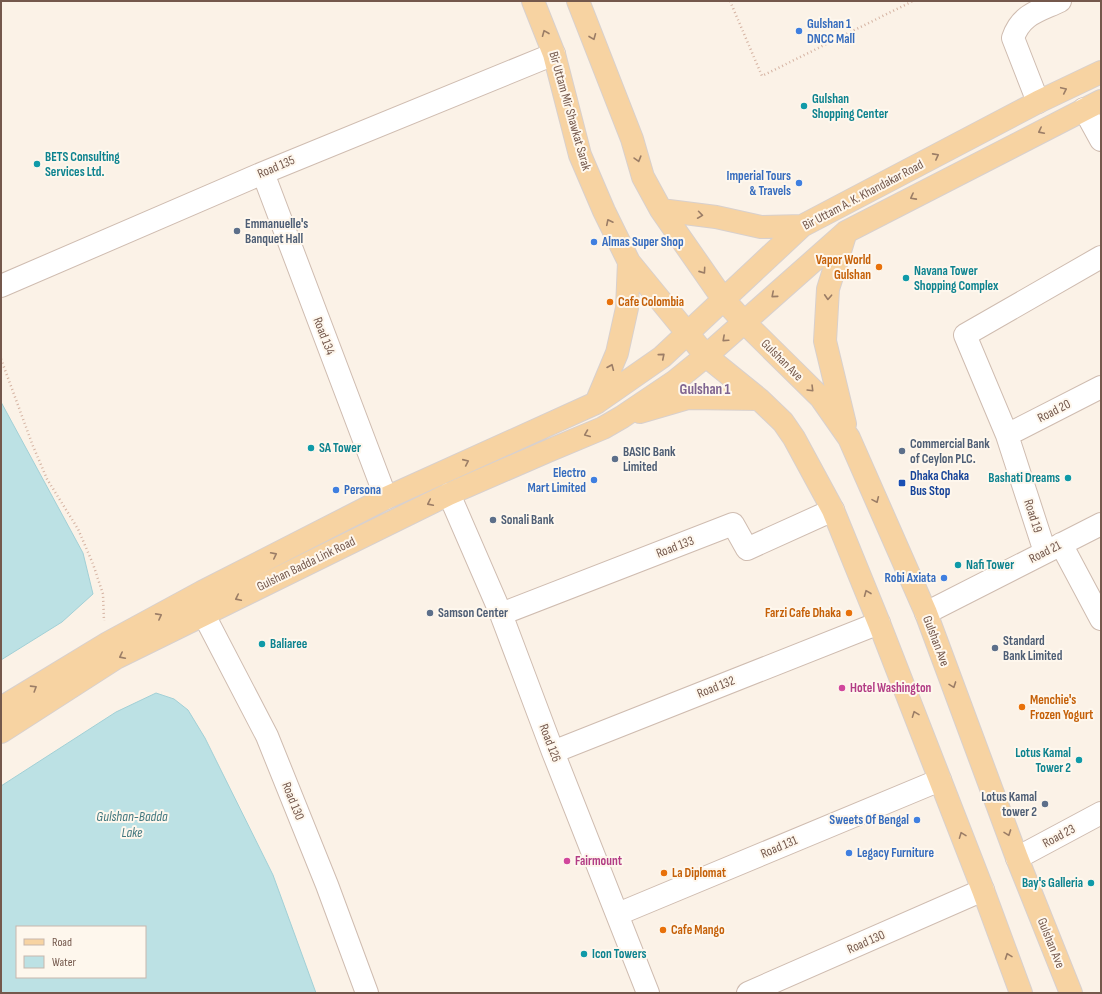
<svg xmlns="http://www.w3.org/2000/svg" width="1102" height="994" font-family="'Sofia Sans Condensed',sans-serif">
<rect width="100%" height="100%" fill="#fbf2e7"/>
<path fill="#bce1e4" stroke="#a2d0d6" fill-rule="evenodd" d="M1 402 83 553 93 594 62 622 1 660Z
M156 693 174 699 188 710 205 738 273 875 316 993H1V786L116 712ZM17 927H145V977H17Z"/>
<g fill="none" stroke-linecap="round" stroke-linejoin="round">
<defs>
<path id="minor" d="M1038 102 1013 38C1021 14 1039 11 1060 1
M1084 109 1101 140
M263 173 386 498
M1 286 263 173 554 54
M1007 435 1101 387
M449 494 501 614 553 752 648 993
M1061 544 1101 619
M1045 552 1007 435 965 335 1101 257
M926 613 1101 524
M501 614 733 524 747 549 833 510
M204 615 267 736 327 885 367 993
M553 752 879 623
M1017 858 1101 813
M618 914 940 780
M748 993 983 890"/>
<path id="major" d="M533 1 554 54 580 155 604 211 629 262 706 356 759 399 783 422 794 438 833 510 879 623 983 890 1021 993
M578 1 632 139 643 177 661 210 723 299 744 322 821 398 849 438 926 613 1017 858 1071 993
M661 210 716 217 761 227 802 226
M596 403 617 353 627 308 629 262
M640 412 688 398 759 399
M845 424 825 341 828 289 846 232
M1 708 108 643 202 592 386 498 596 403 662 357 802 226 1038 102 1101 72
M1 732 116 658 449 494 548 451 603 428 622 417 674 382 706 356 846 232 1101 101"/>
</defs>
<use href="#minor" stroke="#cfbcb0" stroke-width="24"/>
<use href="#major" stroke="#d8d0cd" stroke-width="24"/>
<path stroke="#d5b3a2" stroke-width="2.5" stroke-dasharray="1 3" stroke-linecap="butt" d="M730 1 762 76 913 1
M1 359 33 446 47 479 78 529 93 564 103 594 104 621"/>
<use href="#minor" stroke="#fff" stroke-width="22"/>
<use href="#major" stroke="#f7d3a2" stroke-width="22"/>
</g>
<defs><path id="oneway-chevron" d="M-2-3.5L2.5 0L-2 3.5" fill="none" stroke-width="1.6" stroke-linecap="round" stroke-linejoin="round"/></defs>
<g stroke="#9b7d66">
<use href="#oneway-chevron" transform="translate(545 33) rotate(-112)"/>
<use href="#oneway-chevron" transform="translate(593 37) rotate(68)"/>
<use href="#oneway-chevron" transform="translate(1064 90) rotate(-25)"/>
<use href="#oneway-chevron" transform="translate(1041 131) rotate(153)"/>
<use href="#oneway-chevron" transform="translate(936 156) rotate(-28)"/>
<use href="#oneway-chevron" transform="translate(638 159) rotate(74)"/>
<use href="#oneway-chevron" transform="translate(913 197) rotate(152)"/>
<use href="#oneway-chevron" transform="translate(700 215) rotate(8)"/>
<use href="#oneway-chevron" transform="translate(609 222) rotate(-116)"/>
<use href="#oneway-chevron" transform="translate(703 271) rotate(55)"/>
<use href="#oneway-chevron" transform="translate(774 295) rotate(139)"/>
<use href="#oneway-chevron" transform="translate(828 297) rotate(93)"/>
<use href="#oneway-chevron" transform="translate(725 339) rotate(138)"/>
<use href="#oneway-chevron" transform="translate(662 356) rotate(-40)"/>
<use href="#oneway-chevron" transform="translate(611 367) rotate(-67)"/>
<use href="#oneway-chevron" transform="translate(811 389) rotate(45)"/>
<use href="#oneway-chevron" transform="translate(587 434) rotate(158)"/>
<use href="#oneway-chevron" transform="translate(466 462) rotate(-24)"/>
<use href="#oneway-chevron" transform="translate(876 500) rotate(66)"/>
<use href="#oneway-chevron" transform="translate(430 503) rotate(154)"/>
<use href="#oneway-chevron" transform="translate(274 555) rotate(-27)"/>
<use href="#oneway-chevron" transform="translate(867 593) rotate(-112)"/>
<use href="#oneway-chevron" transform="translate(238 598) rotate(154)"/>
<use href="#oneway-chevron" transform="translate(159 616) rotate(-28)"/>
<use href="#oneway-chevron" transform="translate(122 656) rotate(153)"/>
<use href="#oneway-chevron" transform="translate(953 685) rotate(70)"/>
<use href="#oneway-chevron" transform="translate(34 688) rotate(-32)"/>
<use href="#oneway-chevron" transform="translate(915 714) rotate(-111)"/>
<use href="#oneway-chevron" transform="translate(1008 833) rotate(70)"/>
<use href="#oneway-chevron" transform="translate(962 835) rotate(-111)"/>
<use href="#oneway-chevron" transform="translate(1008 956) rotate(-110)"/>
</g>
<g fill="#3f7fe0" stroke="#fef7ed" stroke-width="1.5">
<circle cx="799" cy="31" r="4"/>
<circle cx="799" cy="183" r="4"/>
<circle cx="594" cy="242" r="4"/>
<circle cx="594" cy="480" r="4"/>
<circle cx="336" cy="490" r="4"/>
<circle cx="944" cy="578" r="4"/>
<circle cx="917" cy="820" r="4"/>
<circle cx="849" cy="853" r="4"/>
</g>
<g fill="#0f9aa8" stroke="#fef7ed" stroke-width="1.5">
<circle cx="804" cy="106" r="4"/>
<circle cx="37" cy="164" r="4"/>
<circle cx="906" cy="278" r="4"/>
<circle cx="311" cy="448" r="4"/>
<circle cx="1068" cy="478" r="4"/>
<circle cx="958" cy="565" r="4"/>
<circle cx="262" cy="644" r="4"/>
<circle cx="1079" cy="760" r="4"/>
<circle cx="1091" cy="883" r="4"/>
<circle cx="584" cy="954" r="4"/>
</g>
<g fill="#5c6f8a" stroke="#fef7ed" stroke-width="1.5">
<circle cx="237" cy="231" r="4"/>
<circle cx="902" cy="451" r="4"/>
<circle cx="615" cy="459" r="4"/>
<circle cx="493" cy="520" r="4"/>
<circle cx="430" cy="613" r="4"/>
<circle cx="995" cy="648" r="4"/>
<circle cx="1045" cy="804" r="4"/>
</g>
<g fill="#e8710a" stroke="#fef7ed" stroke-width="1.5">
<circle cx="879" cy="267" r="4"/>
<circle cx="610" cy="302" r="4"/>
<circle cx="849" cy="613" r="4"/>
<circle cx="1022" cy="707" r="4"/>
<circle cx="664" cy="873" r="4"/>
<circle cx="663" cy="930" r="4"/>
</g>
<rect fill="#1a4fb4" stroke="#fef7ed" stroke-width="1.5" x="898" y="479" width="8" height="8" rx="2"/>
<g fill="#d1479c" stroke="#fef7ed" stroke-width="1.5">
<circle cx="842" cy="688" r="4"/>
<circle cx="567" cy="861" r="4"/>
</g>
<g text-anchor="middle" dominant-baseline="central" stroke-width="4" stroke-linejoin="round" paint-order="stroke">
<g font-size="13" font-weight="bold" fill="#366cbe" stroke="#fef7ed" text-anchor="start">
<text x="807" y="24">Gulshan 1<tspan x="807" dy="15">DNCC Mall</tspan></text>
<text x="791" y="176" text-anchor="end">Imperial Tours<tspan x="791" dy="15">&amp; Travels</tspan></text>
<text x="602" y="242">Almas Super Shop</text>
<text x="586" y="473" text-anchor="end">Electro<tspan x="586" dy="15">Mart Limited</tspan></text>
<text x="344" y="490">Persona</text>
<text x="936" y="578" text-anchor="end">Robi Axiata</text>
<text x="909" y="820" text-anchor="end">Sweets Of Bengal</text>
<text x="857" y="853">Legacy Furniture</text>
</g>
<g font-size="13" font-weight="bold" fill="#0d838f" stroke="#fef7ed" text-anchor="start">
<text x="812" y="99">Gulshan<tspan x="812" dy="15">Shopping Center</tspan></text>
<text x="45" y="157">BETS Consulting<tspan x="45" dy="15">Services Ltd.</tspan></text>
<text x="914" y="271">Navana Tower<tspan x="914" dy="15">Shopping Complex</tspan></text>
<text x="319" y="448">SA Tower</text>
<text x="1060" y="478" text-anchor="end">Bashati Dreams</text>
<text x="966" y="565">Nafi Tower</text>
<text x="270" y="644">Baliaree</text>
<text x="1071" y="753" text-anchor="end">Lotus Kamal<tspan x="1071" dy="15">Tower 2</tspan></text>
<text x="1083" y="883" text-anchor="end">Bay's Galleria</text>
<text x="592" y="954">Icon Towers</text>
</g>
<g font-size="13" fill="#74584c" stroke="#fef7ed">
<text transform="translate(570 111) rotate(74)">Bir Uttam Mir Shawkat Sarak</text>
<text transform="translate(276 167) rotate(-23)">Road 135</text>
<text transform="translate(863 195) rotate(-28)">Bir Uttam A. K. Khandakar Road</text>
<text transform="translate(324 336) rotate(69)">Road 134</text>
<text transform="translate(782 360) rotate(45)">Gulshan Ave</text>
<text transform="translate(1054 411) rotate(-27)">Road 20</text>
<text transform="translate(1033 516) rotate(72)">Road 19</text>
<text transform="translate(675 547) rotate(-21)">Road 133</text>
<text transform="translate(1045 552) rotate(-27)">Road 21</text>
<text transform="translate(306 564) rotate(-26)">Gulshan Badda Link Road</text>
<text transform="translate(936 641) rotate(69)">Gulshan Ave</text>
<text transform="translate(716 687) rotate(-22)">Road 132</text>
<text transform="translate(550 743) rotate(69)">Road 126</text>
<text transform="translate(293 801) rotate(68)">Road 130</text>
<text transform="translate(1059 836) rotate(-28)">Road 23</text>
<text transform="translate(779 847) rotate(-23)">Road 131</text>
<text transform="translate(866 942) rotate(-24)">Road 130</text>
<text transform="translate(1051 943) rotate(68)">Gulshan Ave</text>
</g>
<g font-size="13" font-weight="bold" fill="#4e5e75" stroke="#fef7ed" text-anchor="start">
<text x="245" y="224">Emmanuelle's<tspan x="245" dy="15">Banquet Hall</tspan></text>
<text x="910" y="444">Commercial Bank<tspan x="910" dy="15">of Ceylon PLC.</tspan></text>
<text x="623" y="452">BASIC Bank<tspan x="623" dy="15">Limited</tspan></text>
<text x="501" y="520">Sonali Bank</text>
<text x="438" y="613">Samson Center</text>
<text x="1003" y="641">Standard<tspan x="1003" dy="15">Bank Limited</tspan></text>
<text x="1037" y="797" text-anchor="end">Lotus Kamal<tspan x="1037" dy="15">tower 2</tspan></text>
</g>
<g font-size="13" font-weight="bold" fill="#c56008" stroke="#fef7ed" text-anchor="start">
<text x="871" y="260" text-anchor="end">Vapor World<tspan x="871" dy="15">Gulshan</tspan></text>
<text x="618" y="302">Cafe Colombia</text>
<text x="841" y="613" text-anchor="end">Farzi Cafe Dhaka</text>
<text x="1030" y="700">Menchie's<tspan x="1030" dy="15">Frozen Yogurt</tspan></text>
<text x="672" y="873">La Diplomat</text>
<text x="671" y="930">Cafe Mango</text>
</g>
<g font-size="13" font-weight="bold" fill="#164399" stroke="#fef7ed" text-anchor="start">
<text x="910" y="476">Dhaka Chaka<tspan x="910" dy="15">Bus Stop</tspan></text>
</g>
<g font-size="13" font-weight="bold" fill="#b23c85" stroke="#fef7ed" text-anchor="start">
<text x="850" y="688">Hotel Washington</text>
<text x="575" y="861">Fairmount</text>
</g>
<g font-size="14" font-style="italic" fill="#43787f" stroke="#fef7ed">
<text x="132" y="816">Gulshan-Badda<tspan x="132" dy="16">Lake</tspan></text>
</g>
<g font-size="15" font-weight="bold" fill="#7f6490" stroke="#fef7ed">
<text x="705" y="389">Gulshan 1</text>
</g>
</g>
<rect width="1102" height="994" fill="none" stroke="#74584c" stroke-width="4"/>
<rect x="16" y="926" width="130" height="52" fill="#fef7ed" stroke="#c7b7ad"/>
<rect x="24" y="939" width="20" height="6" fill="#f7d3a2" stroke="#c7b7ad"/>
<text x="52" y="946" font-size="12" fill="#74584c">Road</text>
<rect x="24" y="956" width="20" height="12" fill="#bce1e4" stroke="#c7b7ad"/>
<text x="52" y="966" font-size="12" fill="#74584c">Water</text>
</svg>
